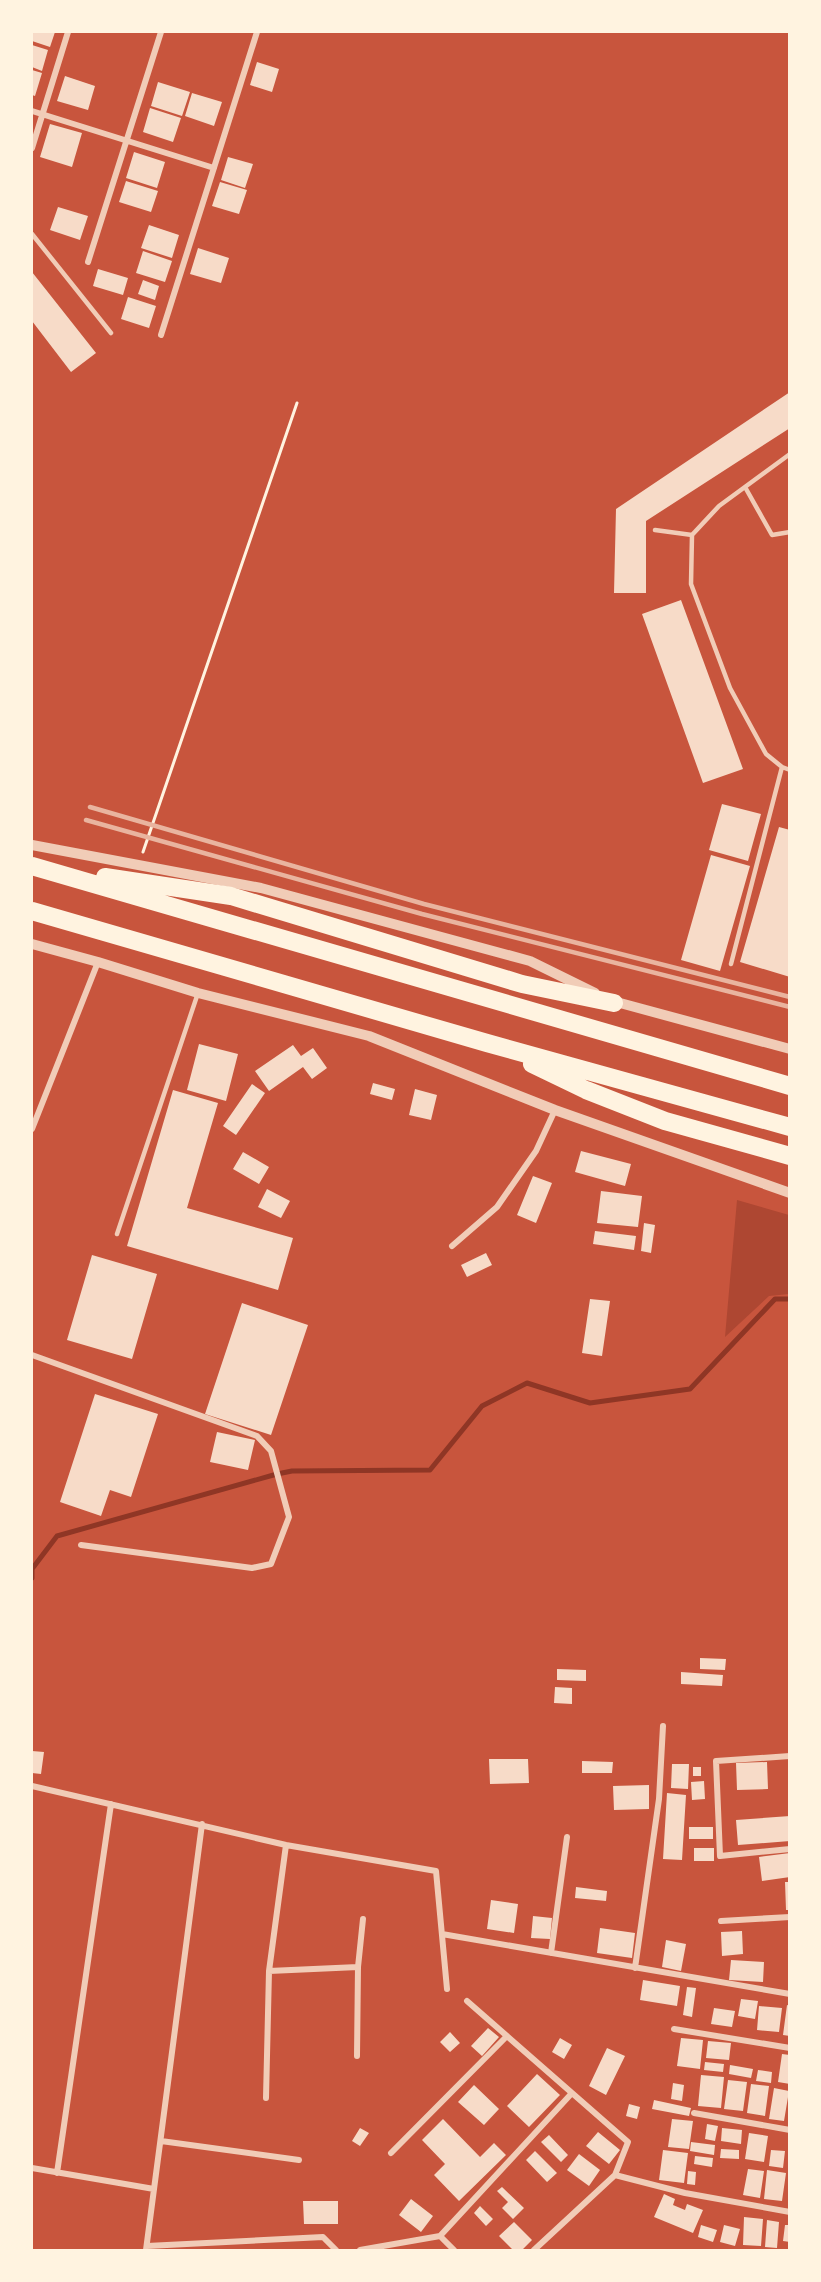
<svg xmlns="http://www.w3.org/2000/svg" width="821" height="2282" font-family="'Sofia Sans Condensed',sans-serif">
<rect width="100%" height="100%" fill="#c8553d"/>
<path fill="#ae4732" d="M737 1200 789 1215V1294L769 1296 725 1337Z"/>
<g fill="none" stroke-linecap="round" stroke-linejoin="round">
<path stroke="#8f3625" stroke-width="5" d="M32 1578V1569L57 1536 277 1474 292 1471 430 1470 482 1406 527 1383 590 1403 690 1389 775 1299H790"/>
</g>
<path fill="#f7dbc8" d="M32 32H55L50 47 32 41Z
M32 45 48 50 42 71 32 67Z
M257 62 279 69 272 92 250 85Z
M32 70 42 73 35 96 32 95Z
M65 76 95 86 88 110 57 101Z
M158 82 190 92 182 116 151 106Z
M192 93 222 102 214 126 185 116Z
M150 108 181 118 173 142 143 132Z
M50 124 82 133 72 167 40 157Z
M134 152 165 162 157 188 126 178Z
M228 157 253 164 245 188 221 180Z
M126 181 158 191 151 212 119 202Z
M220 182 247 190 239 214 212 206Z
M58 207 88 216 80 240 50 230Z
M149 225 179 235 172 258 141 248Z
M198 248 229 258 221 283 190 274Z
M143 251 172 261 165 282 136 273Z
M98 269 128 278 123 295 93 286Z
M32 272 96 353 71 372 32 321Z
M143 280 159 286 155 300 138 294Z
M128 297 156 306 149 328 121 319Z
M790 392V428L646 521V593H614L616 509Z
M681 600 743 769 703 783 642 614Z
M722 804 761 814 748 861 709 850Z
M779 827 790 830V977L740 962Z
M711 855 750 866 720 971 681 960Z
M199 1044 238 1054 226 1101 187 1090Z
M293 1045 301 1056 313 1048 327 1068 312 1079 303 1067 269 1091 255 1071Z
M373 1083 395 1089 392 1100 370 1094Z
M252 1084 265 1093 236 1135 223 1126Z
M415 1089 437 1095 431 1120 409 1115Z
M173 1090 218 1103 187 1208 293 1238 278 1290 127 1246Z
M581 1151 631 1164 625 1186 575 1172Z
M243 1152 269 1167 259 1184 233 1169Z
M533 1176 552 1183 536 1223 517 1215Z
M267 1189 290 1201 281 1218 258 1207Z
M601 1191 642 1196 638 1227 597 1223Z
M644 1223 655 1225 651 1253 641 1251Z
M595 1231 636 1236 634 1250 593 1244Z
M486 1253 492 1265 467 1277 461 1265Z
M92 1255 157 1274 132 1359 67 1340Z
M590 1299 610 1301 602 1356 582 1353Z
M242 1303 308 1325 271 1435 205 1414Z
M95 1394 158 1414 131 1497 110 1490 101 1516 60 1502Z
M217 1432 255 1440 248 1470 210 1462Z
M700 1658 726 1659 725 1670 700 1669Z
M557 1669 586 1670V1681L557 1680Z
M681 1672 723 1675 722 1686 681 1684Z
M555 1687 572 1688V1704L554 1703Z
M32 1751 44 1752 41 1774 32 1773Z
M489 1759H528L529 1783 490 1784Z
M582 1761 613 1762 612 1773H582Z
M767 1762 768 1789 737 1790 736 1763Z
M672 1764H689L688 1789 671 1788Z
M693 1767H701V1776H693Z
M704 1781 705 1799 692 1800 691 1782Z
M649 1785V1809L614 1810 613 1786Z
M667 1793 686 1795 682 1860 663 1859Z
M790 1816V1841L738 1845 736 1820Z
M689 1827H713V1839H689Z
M694 1848H714V1861H694Z
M790 1853V1877L762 1881 759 1857Z
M785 1882H790V1910H786Z
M576 1887 607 1891 606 1901 575 1898Z
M491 1900 518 1904 514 1933 487 1929Z
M533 1916 552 1918 550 1939 531 1938Z
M600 1928 635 1933 632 1958 597 1953Z
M742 1931 743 1954 722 1956 721 1932Z
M666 1940 686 1944 681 1971 662 1967Z
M731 1960 764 1962 763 1982 729 1980Z
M643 1980 680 1986 677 2006 640 2000Z
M687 1987 696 1988 692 2017 683 2015Z
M741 1999 758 2001 755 2019 738 2016Z
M787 2005 790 2006V2036L783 2035Z
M759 2006 782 2008 779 2032 757 2030Z
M714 2008 735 2011 732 2027 711 2024Z
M488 2028 499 2037 482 2056 471 2046Z
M450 2032 460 2043 450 2052 440 2042Z
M560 2038 572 2045 564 2059 552 2052Z
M681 2038 703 2040 700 2069 677 2066Z
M708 2041 731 2043 729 2060 706 2058Z
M607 2048 625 2056 606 2095 589 2086Z
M782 2054 790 2055V2084L778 2082Z
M705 2062 724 2064 723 2072 704 2070Z
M730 2065 753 2069 751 2078 729 2074Z
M758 2070 772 2072 771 2083 756 2081Z
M537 2074 560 2095 529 2127 507 2106Z
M701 2075 724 2077 721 2108 698 2106Z
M728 2080 747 2082 743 2111 724 2109Z
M673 2083 684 2085 682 2101 671 2099Z
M751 2084 769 2086 765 2116 747 2113Z
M474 2085 499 2109 484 2125 458 2102Z
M774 2088 789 2091 784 2121 769 2119Z
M654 2100 691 2108 689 2116 652 2109Z
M629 2104 640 2107 637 2119 626 2116Z
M443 2119 480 2157 494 2143 506 2155 459 2201 434 2175 445 2164 422 2140Z
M672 2119 693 2121 689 2149 668 2147Z
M707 2124 718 2126 715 2141 705 2139Z
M360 2128 369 2133 360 2146 352 2141Z
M722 2128 742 2130 741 2144 721 2141Z
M598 2132 620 2150 609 2164 586 2146Z
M749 2133 768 2136 764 2162 745 2159Z
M549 2135 568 2155 561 2162 541 2142Z
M691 2142 715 2145 714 2155 690 2151Z
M721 2149 739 2150V2159L720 2158Z
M663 2150 688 2153 684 2183 659 2180Z
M771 2150 785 2151 783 2168 769 2166Z
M535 2151 557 2173 547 2182 526 2160Z
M579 2154 600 2170 589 2186 567 2170Z
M695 2156 713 2158 712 2167 694 2164Z
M748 2169 764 2171 760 2198 743 2195Z
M767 2170 786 2173 782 2201 764 2199Z
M688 2171 696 2172 695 2185 687 2184Z
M502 2187 524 2208 513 2219 502 2208 508 2202 497 2191Z
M664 2194 675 2199 673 2205 685 2210 687 2204 703 2210 693 2233 654 2217Z
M411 2199 433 2216 421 2232 399 2215Z
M303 2201H338V2224H304Z
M480 2206 493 2219 486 2226 474 2213Z
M744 2217 763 2219 761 2246 743 2245Z
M767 2220 779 2222 777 2248 765 2247Z
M514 2222 532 2240 522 2250H513L499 2236Z
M701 2225 717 2230 713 2242 698 2237Z
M724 2225 740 2229 735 2246 720 2242Z
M785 2225H790V2242L783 2241Z"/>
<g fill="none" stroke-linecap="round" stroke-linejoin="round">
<path stroke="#fff3e0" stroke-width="3" d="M143 852 297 403"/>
<path stroke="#f1ccb7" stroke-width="4.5" d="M32 234 111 333
M790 454 719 506 692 535 691 584 730 688 766 754 782 767 790 770
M745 487 772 535 790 532
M655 530 692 535
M731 964 782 767
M117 1234 198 993"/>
<path stroke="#f1ccb7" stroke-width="6" d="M32 111 214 168
M32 148 68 32
M88 262 161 32
M161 335 257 32
M32 1129 98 962
M452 1246 497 1207 536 1151 555 1110
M32 1355 257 1436 271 1451 289 1517 271 1564 252 1568 81 1545
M790 1756 716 1761 720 1856 790 1849
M32 1786 286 1845 436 1871 447 1989
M721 1921 790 1917
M442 1934 790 1994
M551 1953 567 1837
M635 1968 659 1799 663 1726
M269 1971 358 1967 363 1919
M467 2001 628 2142 615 2175 534 2250
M674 2029 790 2048
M357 2056 358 1967
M266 2098 269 1971 286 1845
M694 2113 790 2130
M161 2141 299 2160
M391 2153 507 2036
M32 2168 154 2189
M57 2173 111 1804
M615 2175 685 2193 790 2212
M440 2236 572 2093
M147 2246 323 2237 336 2250
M146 2250 202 1824
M360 2250 440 2236 454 2250"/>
<path stroke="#f1ccb7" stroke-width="10" d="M32 845 261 888 530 961 595 993
M32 944 98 962 198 993 369 1036 555 1110 790 1193
M609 1000 790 1049"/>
<path stroke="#fff3e0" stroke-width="18" d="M32 866 790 1086
M105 877 231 896 522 984 614 1003
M32 911 487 1043 790 1127
M532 1064 586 1090 665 1121 790 1156"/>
<path stroke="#e9b49f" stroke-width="4.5" d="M90 807 424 904 790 997
M86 820 422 914 790 1007"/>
</g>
<rect width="821" height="2282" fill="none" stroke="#fff3e0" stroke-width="66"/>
</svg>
